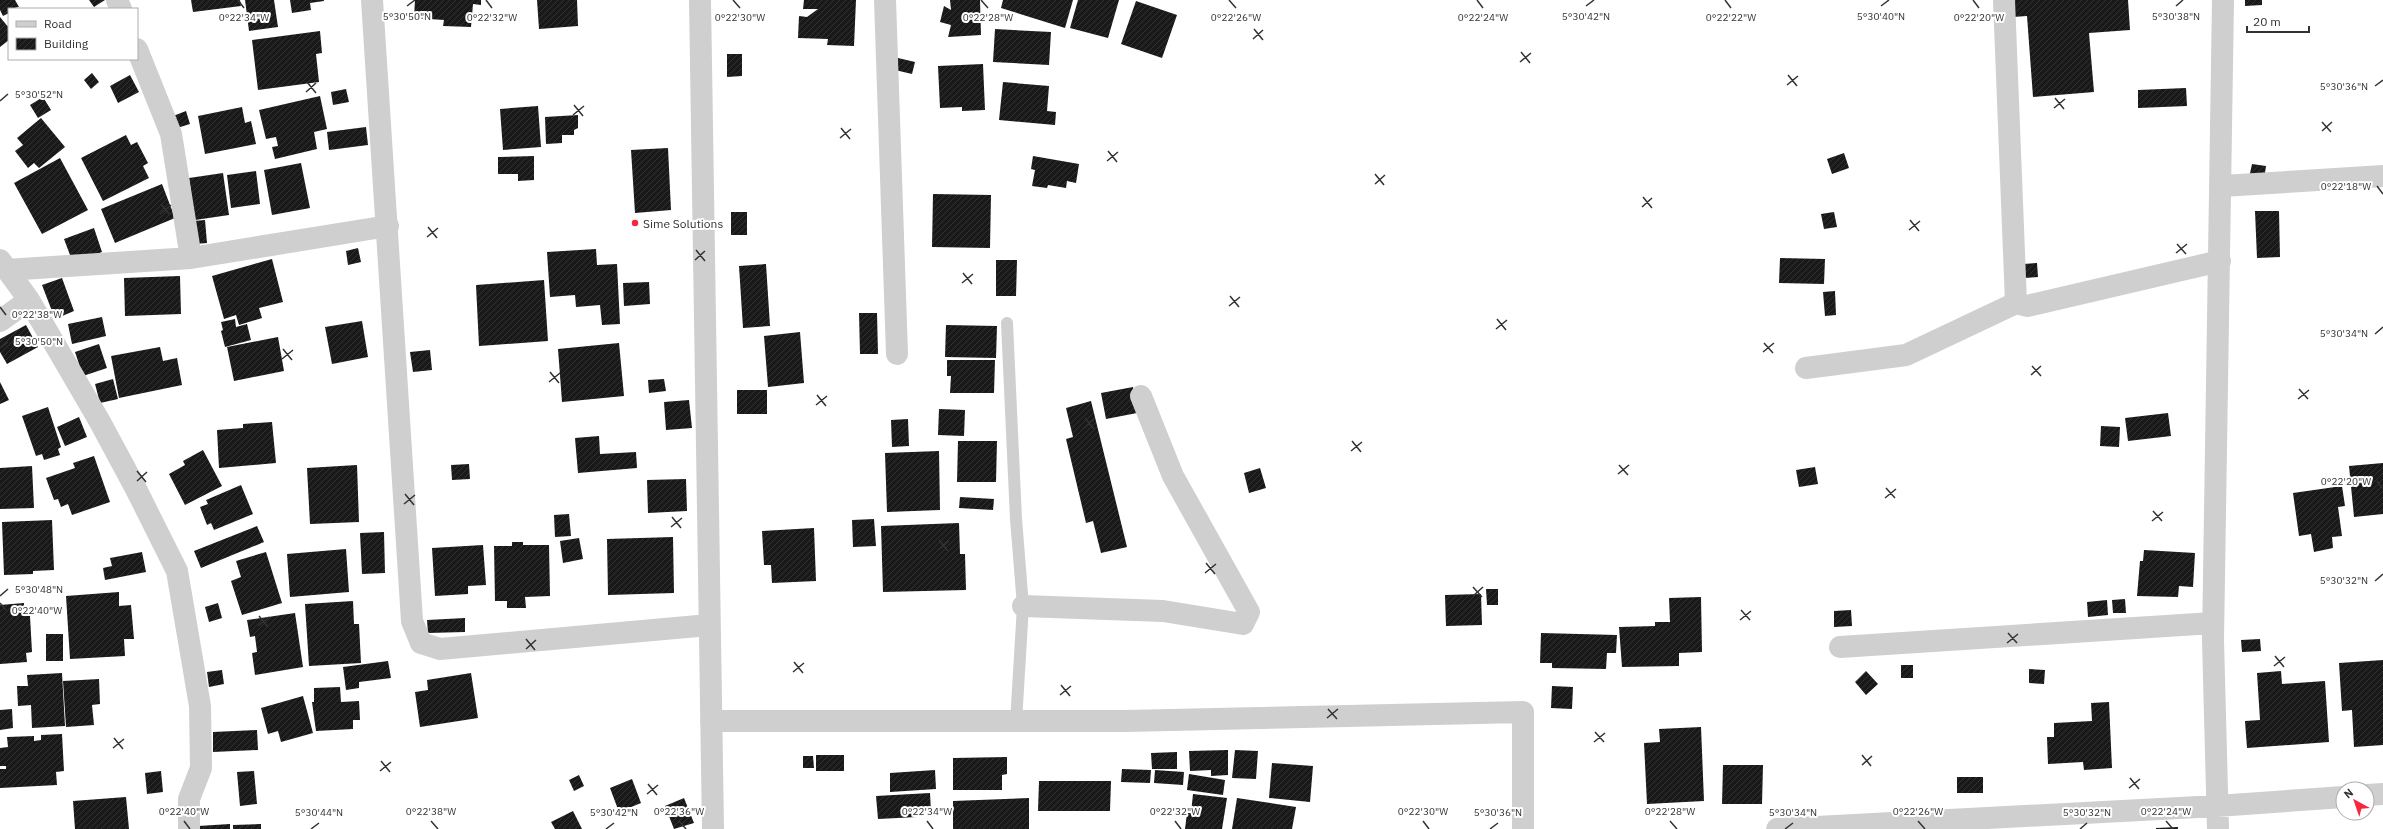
<svg xmlns="http://www.w3.org/2000/svg" width="2383" height="829" font-family="'IBM Plex Sans',sans-serif">
<defs>
<pattern id="building-hatch" width="6" height="6" patternUnits="userSpaceOnUse"><rect width="6" height="6" fill="#191919"/><path d="M-1 1l2-2M0 6l6-6M5 7l2-2" fill="none" stroke="#323232"/></pattern>
</defs>
<rect width="100%" height="100%" fill="#fff"/>
<path fill="url(#building-hatch)" d="M0 0H15L19 7 9 9V13L3 16 0 10Z
M89 0H105L94 7Z
M191 0H240L241 6 193 12Z
M245 0H274L278 27 249 31Z
M290 0H324V1L310 3 311 10 292 13Z
M415 0H481V5L473 4 471 27 443 26 444 20 414 18Z
M537 0H577L578 26 539 29Z
M804 0H856L854 46 827 45 828 39 798 38 799 16 807 17 818 9H803Z
M950 0H980L981 35 948 37 951 25 940 22 944 6 951 10Z
M1003 0H1073L1065 28 1001 8Z
M1078 0H1119L1108 38 1070 28Z
M2011 0H2128L2130 30 2089 33 2094 92 2033 97 2027 16 2013 17Z
M2245 0H2262V5L2245 6Z
M1136 1 1177 15 1162 58 1121 44Z
M0 17 9 28V40L0 47Z
M995 29 1051 32 1049 65 993 62Z
M320 31 322 53 316 54 319 82 258 90 252 40Z
M727 54H742V76L727 77Z
M898 58 915 62 912 74 895 70Z
M983 64 985 110 962 111V107L940 108 938 66Z
M92 73 99 82 91 89 84 80Z
M130 75 139 92 118 103 110 86Z
M1003 82 1049 86 1047 111 1056 112 1055 125 999 120Z
M2186 88 2187 106 2138 108V90Z
M346 89 349 102 333 105 331 92Z
M320 96 327 129 314 132 317 149 275 159 272 147 278 146 276 137 266 139 259 110Z
M43 97 51 110 38 118 30 105Z
M538 106 541 147 503 150 500 109Z
M242 107 245 123 251 121 256 144 205 154 198 116Z
M186 111 190 124 177 128 173 116Z
M578 115V128L574 130V135H562V143L546 144 545 117Z
M41 118 65 147 39 168 34 163 28 168 15 151 23 145 17 138Z
M366 127 368 145 329 150 327 132Z
M126 135 131 145 137 142 148 163 143 166 149 178 103 201 81 158Z
M668 148 671 210 635 213 631 150Z
M1844 153 1849 168 1832 174 1827 159Z
M534 156V180L518 181V174H498V157Z
M1033 156 1079 164 1076 183 1067 181 1066 188 1048 185 1047 188 1032 186 1035 170 1031 169Z
M60 158 88 210 42 234 14 183Z
M301 163 310 208 272 215 264 170Z
M2252 164 2266 166 2264 180 2249 178Z
M256 171 260 204 231 208 227 175Z
M223 173 229 215 195 220 189 178Z
M162 184 175 218 115 243 101 209Z
M933 194 991 195 990 248 932 247Z
M2255 211H2279L2280 257 2257 258Z
M731 212H747V235H731Z
M1834 212 1837 227 1824 229 1821 214Z
M205 220 207 243 195 244 193 221Z
M94 228 102 252 73 263 64 239Z
M358 248 361 262 348 265 346 251Z
M596 249 597 265 617 264 620 324 602 325 600 305 576 307 575 295 550 297 547 252Z
M1780 258 1825 259 1824 284 1779 283Z
M272 259 283 302 259 308 262 318 239 325 236 315 224 319 212 276Z
M996 260H1017L1016 296H996Z
M2037 263 2038 277 2025 278 2023 264Z
M766 264 770 326 743 328 739 266Z
M180 276 181 314 125 316 124 278Z
M62 278 74 311 55 319 42 285Z
M544 280 548 341 479 346 476 285Z
M649 282 650 304 624 306 623 283Z
M1835 291 1836 315 1825 316 1823 292Z
M859 313H877L878 354H860Z
M102 317 106 336 72 344 68 324Z
M235 319 236 327 247 324 251 340 225 347 221 331 223 330 221 322Z
M362 321 368 357 332 364 325 327Z
M26 325 38 347 7 364 0 352V339Z
M946 325 997 326 996 358 945 357Z
M800 332 804 383 768 387 764 336Z
M278 337 284 371 234 381 227 347Z
M619 343 624 396 562 402 558 349Z
M99 344 107 368 80 377 76 365 79 364 75 352Z
M160 347 163 361 177 358 182 385 119 398 111 356Z
M430 350 432 370 413 372 410 352Z
M947 360H995L994 393H950L951 376H947Z
M113 379 118 399 100 403 95 384Z
M664 379 666 391 649 393 648 380Z
M0 382 9 400 0 404Z
M1133 387 1137 413 1106 419 1101 393Z
M737 390H767V414H737Z
M689 400 692 428 666 430 664 402Z
M1091 401 1127 547 1101 553 1093 521 1086 523 1066 439 1073 437 1066 408Z
M48 407 61 447 58 449 60 455 44 460 42 454 36 456 22 416Z
M939 409 965 410 964 436 938 435Z
M2168 413 2171 436 2128 441 2125 418Z
M79 417 87 437 65 446 57 427Z
M908 419 909 446 892 447 891 420Z
M272 422 276 463 219 468 217 430 243 428V424Z
M2101 426 2120 427 2119 447 2100 446Z
M599 436 600 454 636 452 637 468 578 473 575 438Z
M958 441H997L996 482H957Z
M203 450 222 486 185 505 169 474 185 465 183 461Z
M939 451 940 510 887 512 885 453Z
M94 456 110 502 72 515 68 504 61 507 58 499 54 500 46 478 75 468 73 463Z
M2383 463V514L2354 517 2349 466Z
M469 464 470 479 452 480 451 465Z
M357 465 359 522 310 524 307 468Z
M32 466 34 508 0 509V468Z
M1815 467 1818 484 1799 487 1796 470Z
M1260 468 1266 488 1249 493 1244 473Z
M686 479 687 511 648 513 647 480Z
M241 485 253 514 214 530 211 523 207 525 200 507 208 504 206 500Z
M2342 486 2345 506 2338 507 2342 536 2332 537 2333 548 2314 552 2311 534 2299 536 2293 493Z
M960 497 994 499 993 510 959 508Z
M569 514 571 536 555 537 554 515Z
M874 519 876 546 853 547 852 520Z
M52 520 54 570 33 571V574L4 575 2 522Z
M959 523 960 554H965L966 590 883 592 881 526Z
M257 526 264 542 201 568 194 551Z
M814 528 816 581 772 583 771 565H764L762 531Z
M384 532 385 573 362 574 360 533Z
M673 537 674 593 608 595 607 539Z
M579 538 583 559 563 563 560 541Z
M512 542H523V545H549L550 596 525 597 526 608H507V601H495L494 546H512Z
M483 545 486 585 468 586V594L435 596 432 548Z
M346 549 349 592 290 597 287 554Z
M2144 550 2195 553 2193 587 2179 586 2178 597 2137 596 2140 561H2143Z
M142 552 146 572 105 580 103 568 112 566 110 558Z
M266 552 282 603 242 615 231 581 241 577 236 561Z
M1486 589H1498V605H1487Z
M119 592V606L131 605 134 639H124L125 656 70 659 66 596Z
M1481 594 1482 625 1446 626 1445 595Z
M1701 597 1702 652 1679 653V666L1622 667 1619 627 1655 626V622H1670L1669 598Z
M2125 599 2126 613H2113L2112 600Z
M2107 600 2108 615 2088 617 2087 602Z
M353 601 354 624H359L361 663 309 666 305 604Z
M24 603V616H30L32 652 26 653 27 662 0 664V605Z
M218 603 222 618 209 622 205 607Z
M1851 610 1852 626 1834 627V611Z
M295 613 303 667 255 675 252 653 257 652 255 636 250 637 247 620Z
M465 618V632L428 633 427 620Z
M1541 633 1617 635 1616 653H1607L1606 669 1552 668V663H1540Z
M46 634H63V661H46Z
M2260 639 2261 651 2242 652 2241 640Z
M2383 660V745L2354 747 2352 710 2342 711 2339 663Z
M388 661 391 678 359 682V688L346 690 343 667Z
M1901 665H1913V678H1901Z
M2029 669 2045 670 2044 684 2029 683Z
M222 670 224 684 209 687 207 672Z
M1866 671 1878 684 1866 695 1855 682Z
M2281 671 2282 684 2325 681 2329 742 2247 748 2245 721 2260 720 2257 673Z
M62 673 65 726 32 728 31 705 18 706 17 686H28L27 675Z
M471 673 478 718 420 727 415 692 428 690 427 680Z
M99 679 100 704 92 705 94 725 66 727 63 681Z
M1552 686 1573 687 1572 709 1551 708Z
M340 687 341 702 359 701 360 720H353V729L316 731 312 702H314V688Z
M303 696 313 733 281 742 278 731 268 734 261 708Z
M2109 702 2112 768 2084 770 2083 762 2048 764 2047 737H2054V723L2092 721 2091 703Z
M12 709 13 728 0 730V710Z
M1701 727 1704 801 1647 804 1644 743 1660 742 1659 729Z
M257 730 258 750 213 752V732Z
M62 734 64 771 56 772 57 785 0 788V769H6V766H0V748L8 747 7 737 34 736V741L41 740V735Z
M1228 750V775L1211 776V770L1190 771 1189 751Z
M1235 750 1258 751 1256 779 1232 778Z
M1177 752V769H1152L1151 753Z
M816 755H844V771H816Z
M803 756H813L814 768H803Z
M1007 757V774L1002 775V790H953V758Z
M1272 763 1313 766 1310 802 1269 798Z
M1723 765H1763L1762 804H1722Z
M1122 769 1151 770 1150 783 1121 782Z
M935 770 936 789 890 792V773Z
M1155 770 1184 772 1183 785 1154 783Z
M161 771 163 792 147 794 145 773Z
M254 771 257 804 240 806 237 772Z
M1189 774 1225 780 1223 795 1187 790Z
M579 775 584 786 574 791 569 780Z
M1957 777H1983V793H1957Z
M632 779 641 803 619 812 610 788Z
M1039 781H1111L1110 811H1038Z
M930 793 931 812 917 813V817L878 819 876 796Z
M1193 794 1227 798 1222 829H1185L1187 813H1191Z
M126 797 129 829H75L73 801Z
M684 798 694 823 674 829 665 806Z
M1029 798V829H953V801Z
M1237 798 1296 807 1292 829H1232Z
M573 811 582 829H555L551 822Z
M230 824V829H198V826Z
M261 824V829H233V825Z
M2178 827V829H2156V828Z"/>
<g fill="none" stroke-linecap="round" stroke-linejoin="round">
<path stroke="#cfcfcf" stroke-width="12" d="M1007 323 1016 519 1023 606 1016 722"/>
<path stroke="#cfcfcf" stroke-width="22" d="M117 0 121 9
M372 0 412 621 421 643 440 649 709 625
M700 0 713 829
M885 0 897 354
M2004 0 2016 303
M137 49 171 134 191 258
M2222 186 2383 176
M0 260 29 300 100 422 136 489 177 571 200 706 201 768 189 799V829
M6 270 191 258 388 226
M0 321 29 300
M1806 368 1906 355 2016 303 2027 306 2220 261
M1023 606 1163 611 1243 624 1249 612 1173 476 1141 396
M1840 647 2213 623
M711 721H1125L1523 712V829
M2367 795 2383 794
M1777 829 2217 806 2343 797
M2218 829 2213 640 2223 0"/>
</g>
<path fill="none" stroke="#323232" stroke-width="1.5" d="M238 0 244 8M486 0 492 8M733 0 740 8M981 0 988 8M1229 0 1236 8M1477 0 1483 8M1725 0 1731 8M1973 0 1979 8M407 6 415 0M1586 6 1594 0M1881 6 1889 0M2176 6 2183 0M1254 29 1263 40M1253 39 1263 30M1521 52 1530 63M1520 62 1531 53M1788 75 1797 86M307 82 316 93M1787 85 1798 76M2375 86 2383 80M306 92 316 83M2055 98 2064 109M0 101 8 94M574 105 583 116M2054 108 2065 99M573 115 584 106M2322 122 2331 132M841 128 850 139M2322 131 2332 122M840 138 851 129M1108 151 1117 162M1107 161 1118 152M1375 174 1384 185M1375 184 1385 175M2377 186 2383 194M1643 197 1652 208M161 204 170 215M1642 207 1652 198M160 214 171 205M1910 220 1919 231M428 227 437 238M1909 230 1920 221M427 237 438 228M2177 244 2186 254M696 250 705 261M2176 253 2187 244M695 260 705 251M963 273 972 284M962 283 973 274M1230 296 1239 307M1229 306 1240 297M0 307 6 315M1497 319 1506 330M1496 329 1507 320M2375 334 2383 327M1764 343 1773 353M0 348 8 342M283 349 292 360M1763 352 1774 343M282 359 293 350M2032 366 2041 376M550 372 559 383M2031 375 2041 366M549 382 560 373M2299 389 2308 399M817 395 826 406M2298 399 2309 390M816 405 827 396M1085 418 1094 429M1084 428 1094 419M1352 441 1361 452M1351 451 1362 442M1619 465 1628 475M137 471 146 482M1618 474 1629 465M137 481 147 472M2377 481 2383 489M1886 488 1895 498M405 494 414 505M1885 498 1896 489M404 504 415 495M2153 511 2162 521M672 517 681 528M2152 521 2163 512M671 527 682 518M939 540 948 551M938 550 949 541M1206 563 1215 574M1205 573 1216 564M2375 581 2383 574M1473 587 1482 597M0 596 8 589M1473 596 1483 587M0 603 6 610M1741 610 1750 620M259 616 268 627M1740 620 1751 611M258 626 269 617M2008 633 2017 643M526 639 535 650M2007 643 2018 634M526 649 536 640M2275 656 2284 667M794 662 803 673M2274 666 2285 657M793 672 804 663M1061 685 1070 696M1060 695 1071 686M1328 709 1337 719M1327 718 1338 709M1595 732 1604 742M114 738 123 749M1594 742 1605 733M113 748 124 739M1862 755 1871 766M381 761 390 772M1862 765 1872 756M380 771 391 762M2130 778 2139 789M648 784 657 795M2129 788 2140 779M647 794 658 785M184 821 190 829M431 821 438 829M679 821 686 829M927 821 933 829M1175 821 1181 829M1423 821 1429 829M1670 821 1677 829M1918 821 1925 829M2166 821 2173 829M311 829 319 823M606 829 614 823M1490 829 1498 823M1785 829 1793 823M2080 829 2087 823"/>
<circle fill="#f6273f" stroke="#fff" stroke-width="1.5" cx="635" cy="223" r="4"/>
<g text-anchor="middle" dominant-baseline="central" stroke-width="4" stroke-linejoin="round" paint-order="stroke">
<g font-size="12" fill="#323232" stroke="#fff" text-anchor="start">
<text x="643" y="223">Sime Solutions</text>
</g>
</g>
<g font-size="10" text-anchor="middle" fill="#323232" stroke="#fff" stroke-width="4" stroke-linejoin="round" paint-order="stroke">
<text x="407" y="20">5°30'50"N</text>
<text x="1586" y="20">5°30'42"N</text>
<text x="1881" y="20">5°30'40"N</text>
<text x="2176" y="20">5°30'38"N</text>
<text x="244" y="21">0°22'34"W</text>
<text x="492" y="21">0°22'32"W</text>
<text x="740" y="21">0°22'30"W</text>
<text x="1731" y="21">0°22'22"W</text>
<text x="1979" y="21">0°22'20"W</text>
<text x="988" y="21">0°22'28"W</text>
<text x="1236" y="21">0°22'26"W</text>
<text x="1483" y="21">0°22'24"W</text>
<text x="2344" y="90">5°30'36"N</text>
<text x="39" y="98">5°30'52"N</text>
<text x="2346" y="190">0°22'18"W</text>
<text x="37" y="318">0°22'38"W</text>
<text x="2344" y="337">5°30'34"N</text>
<text x="39" y="345">5°30'50"N</text>
<text x="2346" y="485">0°22'20"W</text>
<text x="2344" y="584">5°30'32"N</text>
<text x="39" y="593">5°30'48"N</text>
<text x="37" y="614">0°22'40"W</text>
<text x="184" y="815">0°22'40"W</text>
<text x="431" y="815">0°22'38"W</text>
<text x="679" y="815">0°22'36"W</text>
<text x="927" y="815">0°22'34"W</text>
<text x="1175" y="815">0°22'32"W</text>
<text x="1423" y="815">0°22'30"W</text>
<text x="1670" y="815">0°22'28"W</text>
<text x="1918" y="815">0°22'26"W</text>
<text x="2166" y="815">0°22'24"W</text>
<text x="319" y="816">5°30'44"N</text>
<text x="614" y="816">5°30'42"N</text>
<text x="1498" y="816">5°30'36"N</text>
<text x="1793" y="816">5°30'34"N</text>
<text x="2087" y="816">5°30'32"N</text>
</g>
<rect x="8" y="8" width="130" height="52" fill="#ffffff" stroke="#adadad"/>
<rect x="16" y="21" width="20" height="6" fill="#cfcfcf" stroke="#adadad"/>
<text x="44" y="28" font-size="12" fill="#323232">Road</text>
<rect x="16" y="38" width="20" height="12" fill="url(#building-hatch)" stroke="#adadad"/>
<text x="44" y="48" font-size="12" fill="#323232">Building</text>
<g transform="translate(2355 801) rotate(320)"><circle r="19" fill="#ffffff" stroke="#adadad"/>
<path d="M0-3L7 15L0 10L-7 15Z" fill="#f6273f"/>
<text y="-6" font-size="11" font-weight="bold" text-anchor="middle" fill="#323232">N</text>
</g>
<path d="M2247 26v6h62v-6" fill="none" stroke="#323232" stroke-width="2"/>
<text x="2253" y="26" font-size="12" fill="#323232" stroke="#ffffff" stroke-width="3" paint-order="stroke">20 m</text>
</svg>
